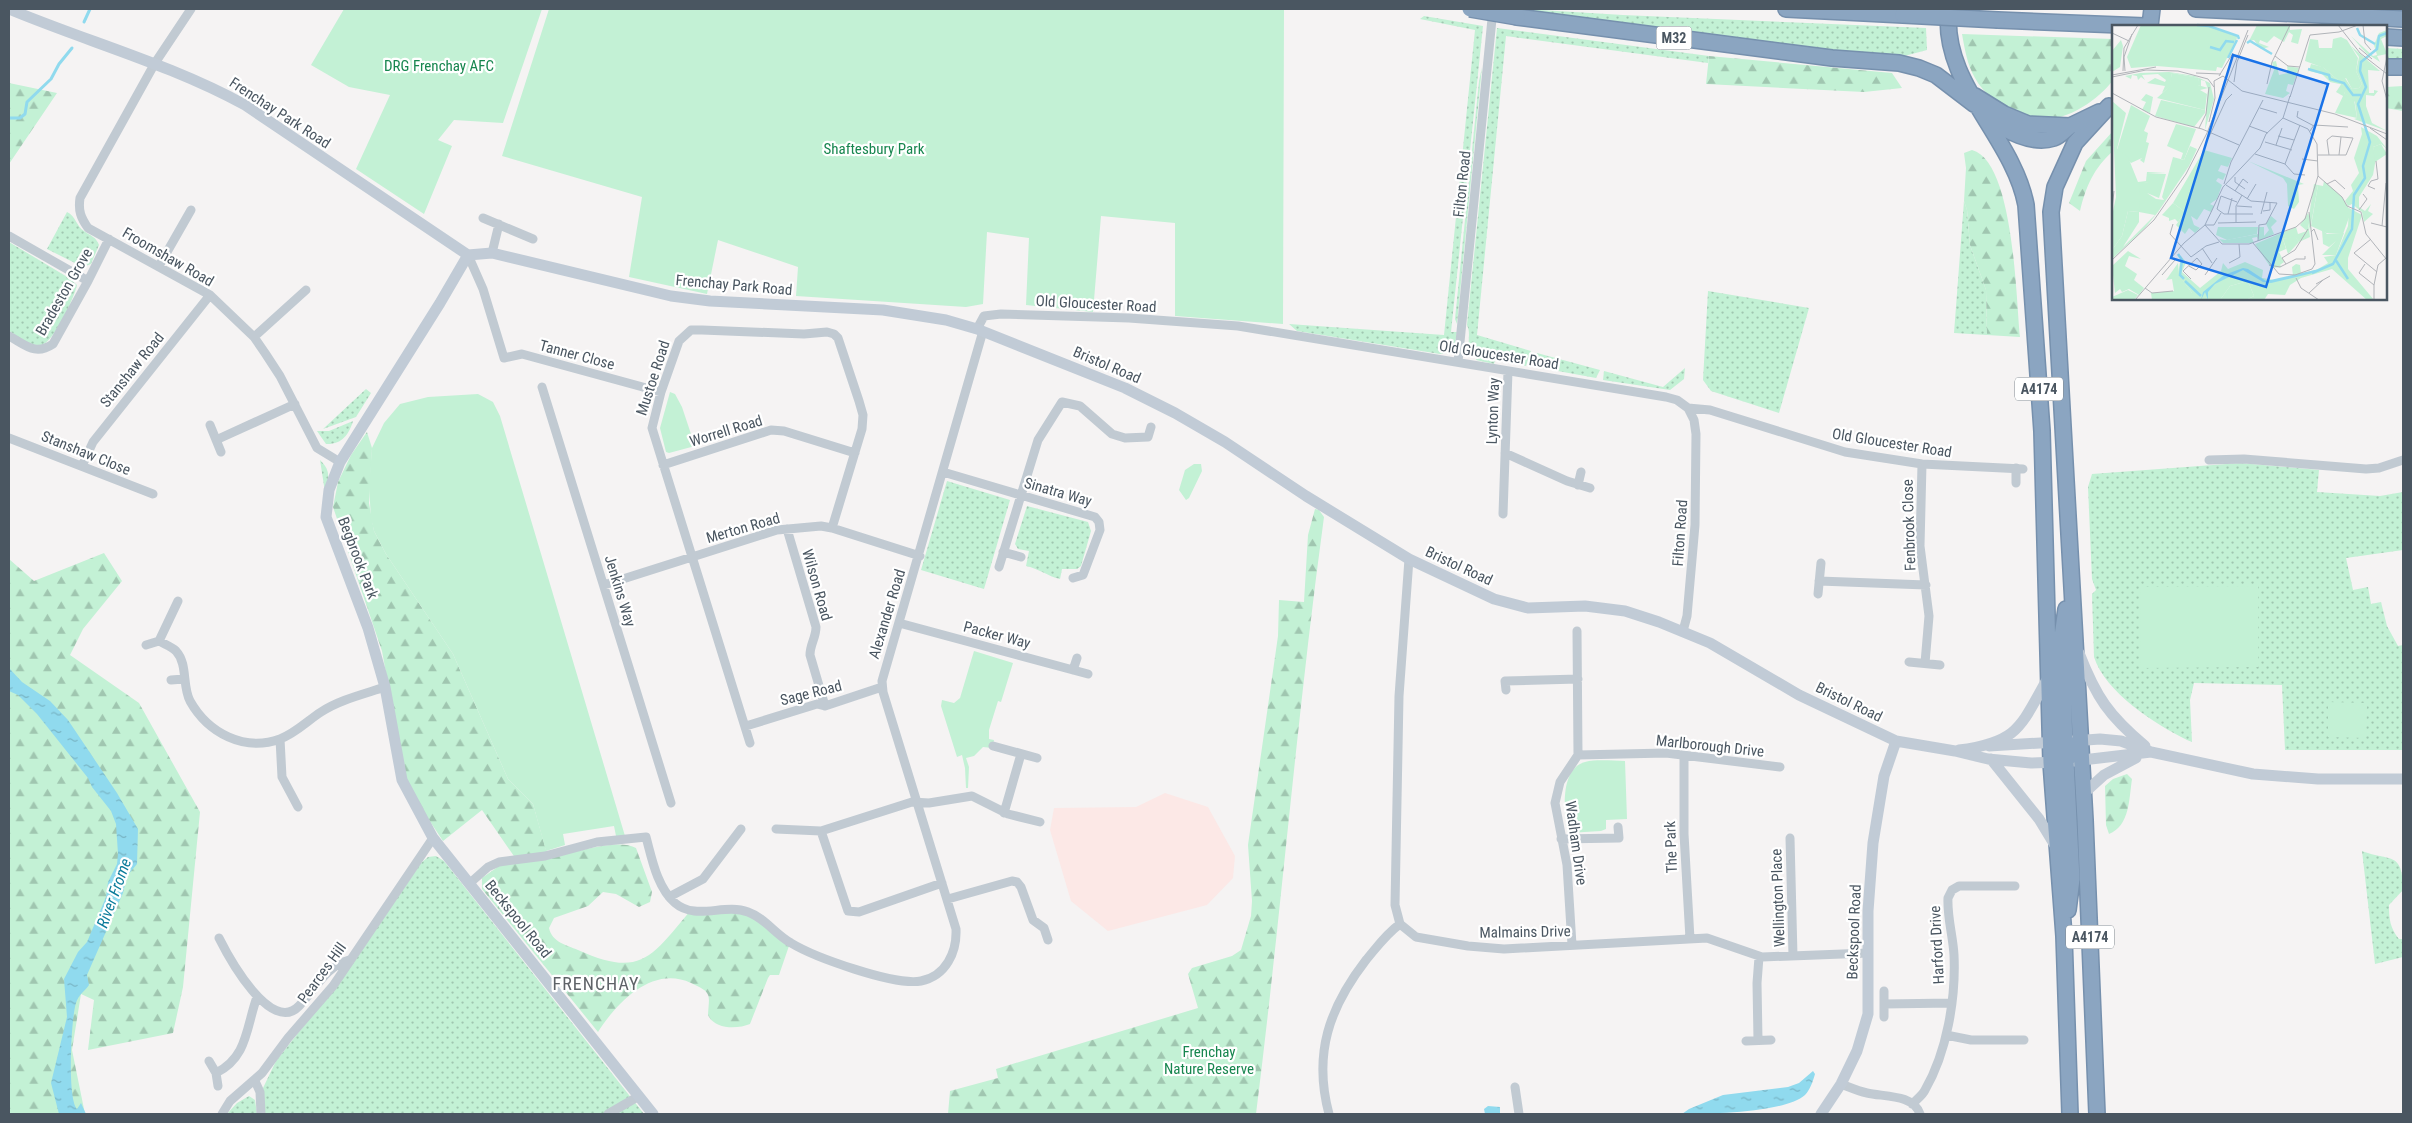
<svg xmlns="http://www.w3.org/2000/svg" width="2412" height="1123" font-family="'Roboto Condensed',sans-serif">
<defs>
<pattern id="grass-dots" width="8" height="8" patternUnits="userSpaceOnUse" patternTransform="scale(1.25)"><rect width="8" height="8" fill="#c3f1d5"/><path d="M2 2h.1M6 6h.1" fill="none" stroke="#a0c6b0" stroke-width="1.8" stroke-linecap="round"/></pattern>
<pattern id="forest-firs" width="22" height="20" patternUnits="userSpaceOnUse" patternTransform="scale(1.25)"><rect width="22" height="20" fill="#c3f1d5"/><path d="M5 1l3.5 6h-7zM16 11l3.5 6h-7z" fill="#a0c6b0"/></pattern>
<pattern id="water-ripples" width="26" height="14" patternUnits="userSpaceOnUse" patternTransform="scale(1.25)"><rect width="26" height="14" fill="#90daee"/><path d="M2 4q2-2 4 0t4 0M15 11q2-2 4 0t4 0" fill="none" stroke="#78b4c4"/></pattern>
</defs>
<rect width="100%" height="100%" fill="#f5f3f3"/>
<path fill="#fce8e6" d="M1165 793 1208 807 1235 856 1233 878 1207 905 1108 931 1071 901 1050 830 1054 808 1136 807Z"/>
<path fill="url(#grass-dots)" d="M1524 9 1623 15 1926 28 1927 50 1893 59 1524 12Z
M1424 16 1483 26 1451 332H1457C1455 344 1454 353 1440 354L1297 331 1289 324 1444 335 1475 30 1420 19Z
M1497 28 1709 56 1708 63 1506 36 1477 335 1531 351 1526 366 1495 360 1494 364 1476 360 1477 357 1472 355C1465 346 1472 335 1467 325Z
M2386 48 2403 49V62H2386Z
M1482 67 1457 324 1455 319 1479 81Z
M1964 201 1967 210 1970 245 1986 290 1987 335 1954 333Z
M67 212C76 216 76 226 84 231 91 236 96 237 99 245L91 264 83 267 47 249Z
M9 242 69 278 77 285C74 298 54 343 41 345 30 347 18 336 9 331Z
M1708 291 1809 308 1779 413 1711 391 1703 380Z
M1537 353 1600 370 1596 378 1536 367Z
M1685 368 1684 379 1670 390 1603 380 1604 371 1663 387Z
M366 389 371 393 356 417 323 429Z
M353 421C349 435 341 445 326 444L317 431H329Z
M320 460C331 471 329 477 325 492Z
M2240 463 2319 470 2317 492 2380 496 2403 492V550L2346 558 2353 590 2368 587 2371 604 2381 602 2387 626 2398 646 2403 645V750H2285L2282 685 2194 683 2190 700 2192 742 2187 740C2155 724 2105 692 2094 657L2092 594 2096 590 2092 579 2088 487 2092 474Z
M947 481 1010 500 984 589 921 570Z
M1027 506 1088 522 1091 531 1081 566 1077 569H1062L1060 579C1047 576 1040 569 1026 566L1029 551 1018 549 1015 544Z
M2362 851C2390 862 2403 850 2403 890L2389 905C2389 919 2390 928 2399 939H2403V957L2375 964Z
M436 856 444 861 644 1114H264L263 1088 276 1061 351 966 421 863 428 857Z
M249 1096 255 1100 257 1114H227L237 1103Z"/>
<path fill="url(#forest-firs)" d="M1962 34 2113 39V80C2097 102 2062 124 2034 119 2026 118 2019 113 2012 110 1998 104 1983 93 1975 78 1967 64 1965 50 1962 34Z
M1709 56 1892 73 1902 88 1864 92 1706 84Z
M9 83 57 93 9 164Z
M2403 86V111L2386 108V87Z
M2113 131V151C2094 168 2086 186 2080 211L2069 203 2086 161Z
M1972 150C2014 161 2016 299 2020 337L1987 335 1986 290 1970 245 1967 210 1964 201 1966 168 1964 153Z
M367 432 372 448 369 503 374 531 386 554 453 654 508 779 533 804 548 857C570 855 617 837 636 848L652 892 650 902 639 907 616 894 603 892 588 906 554 918 549 928C552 942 566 945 578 950 640 978 651 958 690 911L740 910 790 943 779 975H770L768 978 750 1024C738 1029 715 1030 708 1015 709 994 713 993 691 983 653 965 617 1002 598 1032L482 889V878L499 866 518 862 482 810 443 841 417 802 405 777 382 651 333 507 338 482 351 455Z
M1315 509 1319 510 1324 517C1297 715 1281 915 1256 1114H948L950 1091 998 1078 996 1069 1198 1008 1188 974 1192 968 1232 956 1241 950 1251 916 1252 901 1248 845 1278 636 1279 600 1304 602 1308 535Z
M104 553 122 581 83 629 70 655 139 703 200 812 183 987 173 1033 88 1050 94 1000 81 994 72 1050 85 1114H9V559L34 581Z
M2127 774 2132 779C2129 798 2130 826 2109 834L2106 825 2105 786 2113 779Z"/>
<path fill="#c3f1d5" d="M344 9H542L503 123 454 120 438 140 452 146 424 214 356 169 390 95 349 87 311 65Z
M549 9H1284L1283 324 1175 316V223L1101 216 1093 312 1026 305 1029 238 987 232 983 304 966 307 796 296 798 267 718 240 707 294 629 277 642 197 502 156Z
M670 392 675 394 682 407 695 446 669 453 666 452 660 428Z
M478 394 493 402 500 416 625 836H616L614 826 563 834 565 845 546 851 533 804 508 779 453 654 386 554 374 531 371 518 369 487 372 448 384 423 400 404 428 397Z
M1194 464H1201L1202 471 1189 498 1186 500 1179 490 1185 470Z
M2258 586V667L2141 668 2140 587Z
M974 651 1013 663 1001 702 998 701 989 730V739L994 740 992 748 983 747 974 756 966 758 969 767 968 788H966L965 768 962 755 957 757 941 706 942 700 954 703 960 698Z
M2328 702 2367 703 2366 738 2328 737Z
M1625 761 1627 819 1606 820V829L1601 831 1568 833C1564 814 1559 769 1585 762 1597 759 1613 761 1625 761Z"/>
<path fill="url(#water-ripples)" d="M9 668 22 682 50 701 68 720 117 793 138 829 137 864 127 876 123 893 87 975 89 985C85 991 78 995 76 1003 71 1018 67 1099 77 1109L81 1103 86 1114H59L51 1083 67 1017 64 979 78 952 87 942 106 897 108 882 117 864 118 854 116 824 111 811 92 787 88 778 37 714 18 695 9 691Z
M1813 1071 1815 1074C1813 1081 1810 1090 1805 1095 1785 1113 1709 1114 1682 1114L1689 1109 1723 1095 1788 1087 1799 1083Z
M1488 1106 1500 1107V1113L1485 1114 1484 1109Z"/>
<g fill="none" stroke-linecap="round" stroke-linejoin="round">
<path stroke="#90daee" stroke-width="3" d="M84 22 90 9
M9 118H20L25 114 27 102 51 79 59 64 72 48"/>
<defs>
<path id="highway" d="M1786 9 1903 15
M1949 9C1940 83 2013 136 2026 205L2042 431 2051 763 2064 936 2070 1114
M2196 9 2403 19
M1517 17 1832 58 1899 63 1919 68 1936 75 1974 104
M1998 20 2145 26
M2150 26 2152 9
M2386 37 2403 38
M2386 67H2403
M1975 96 2004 114 2028 124 2070 126 2099 112
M1989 117C2005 131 2032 145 2054 138 2060 136 2065 130 2070 126
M2051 763 2065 741 2061 643 2066 609
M2068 910 2072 879 2066 761 2080 740
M2097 1114 2085 820 2051 212 2055 187 2075 143 2109 106"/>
</defs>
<use href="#highway" stroke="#7690ad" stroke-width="18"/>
<path stroke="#c1cad2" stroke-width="9" d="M191 9 155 63 80 198C78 211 81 218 88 228L210 295 254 337 265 353 280 376 317 448 340 462
M483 218 533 239
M9 236 88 281
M492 253 499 224
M468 255 483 289 504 358 522 354 661 392
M159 266 191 210
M977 329 984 316 1001 314 1129 318 1238 326 1666 397 1677 400 1688 408 1710 410 1845 452 1922 464 2023 469
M9 336C26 345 35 356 53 344L88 281 109 239
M254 337 306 290
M1458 362 1493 9
M542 387 671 803
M210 425 221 452
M9 438 153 494
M216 440 295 404
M1505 453 1567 481 1590 488
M2209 460 2244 459 2366 469 2379 468 2403 460
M1922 464 1920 546 1929 616 1925 663
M663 465 771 430 784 431 855 453
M82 466 93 442 210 295
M943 472 1095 517 1099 522 1100 530 1083 575 1073 578
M2016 483V468
M1578 485 1581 472
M1503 514 1508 371
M787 529 816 627C816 638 810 644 810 655L825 706
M1003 552 1021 557
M1409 559 1399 696 1395 905 1400 924 1416 937 1468 946 1504 949 1707 938 1762 957 1868 953
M999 567 1038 440 1062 402 1080 406 1112 434 1125 438 1148 437 1151 427
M1819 581 1926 585
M604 585 777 530 821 526 832 528 920 556
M1818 594 1821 563
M899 623 1088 674
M1683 631 1687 616 1695 525 1696 434 1694 420 1688 408
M159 641 178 601
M146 645 159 641C164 644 172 647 176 651 188 664 182 686 190 701 208 733 244 752 280 739 296 733 307 721 321 712 339 700 364 694 385 687
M1909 662 1940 665
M1073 670 1077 658
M171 680 184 679
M1506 690 1505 681 1578 679
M746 726 817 704 825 706 882 687
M280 739 282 777 298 807
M750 743 652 428 661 392 679 341 691 330H702L804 334 827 332 834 334 838 338 859 401 863 415 862 429 832 528
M993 746 1037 758
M1578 755 1666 753 1780 767
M1684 755V834L1690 939
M1004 813 1021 754
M776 829 821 831 912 802 929 803 972 796 1008 814 1040 822
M821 831 848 911 859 912 942 883
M1790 838 1793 956
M1561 839 1619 838 1618 827
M470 883 488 867 499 862 545 856 597 842 646 837C652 859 657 887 675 903 696 921 724 903 748 912 765 918 775 934 791 943 814 957 894 986 921 981 946 976 957 952 956 929L883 692 882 681 983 331
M669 897 703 879 741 829
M948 899 1012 881 1017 882 1021 887 1033 920 1044 928 1048 940
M219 938C229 958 271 1035 299 1006 315 990 326 966 349 960
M1572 945 1567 865 1555 803 1560 782 1578 755 1577 631
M1884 991V1017
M1884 1004 1952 1003
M1946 1035 1971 1040H2024
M1758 1040 1757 983 1759 957
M1746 1041 1771 1040
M209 1061 216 1073 218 1086
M216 1073C248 1057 246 1027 257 997
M255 1081 260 1092 261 1114
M1841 1084C1849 1087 1858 1091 1867 1093 1884 1097 1913 1094 1920 1114
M1515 1087 1519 1114
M1912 1104C1916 1100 1923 1095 1925 1090 1947 1052 1956 998 1954 955 1953 936 1947 917 1948 898L1952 890 1959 886H2015
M222 1114 230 1101 262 1073 288 1038 333 986 433 838
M608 1114 639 1096
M1329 1114C1313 1054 1329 1008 1366 960 1377 947 1386 934 1400 924"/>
<path stroke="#c1cbd6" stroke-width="11" d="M9 9C88 42 170 64 245 105L468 255 492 253 671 296 710 301 883 310 946 320 977 329 1125 388 1175 413 1225 442 1306 496 1409 559 1494 599 1528 608 1585 606 1625 611 1659 622 1710 643 1799 695 1896 741 1955 751 1988 759 2031 763 2058 762
M468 255 440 303 340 462 329 490 326 517 368 628 385 687 402 780 433 838 653 1114
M2079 653C2096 697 2109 716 2145 746
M2073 741 2100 739 2121 741 2151 752 2253 774 2318 779H2403
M1989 746 2057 742
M1959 750C2019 742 2020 727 2048 678
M1991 759 2039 819 2056 847
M2074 761 2151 752
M2083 794 2104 775 2136 758
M1821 1114 1841 1084 1857 1051 1868 1014V911L1873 843 1884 776 1896 741"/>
<use href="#highway" stroke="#8ba5c1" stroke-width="15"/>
<defs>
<path id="highway-bridge" d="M1470 9 1517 17
M1903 15 1998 20"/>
</defs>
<use href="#highway-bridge" stroke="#7690ad" stroke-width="18" stroke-linecap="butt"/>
<use href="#highway-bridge" stroke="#8ba5c1" stroke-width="15"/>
</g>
<g text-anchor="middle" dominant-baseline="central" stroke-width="4.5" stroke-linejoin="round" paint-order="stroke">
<g fill="#fff" stroke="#808990" stroke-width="1">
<rect x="1656.5" y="26.5" width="35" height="23" rx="4"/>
<rect x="2015" y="377.5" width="48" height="23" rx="4"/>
<rect x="2066" y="925.5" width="48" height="23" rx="4"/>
</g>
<g font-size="14" font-weight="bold" fill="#4a5661">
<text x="1674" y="38">M32</text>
<text x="2039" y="389">A4174</text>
<text x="2090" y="937">A4174</text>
</g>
<g font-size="15" fill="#17864f" stroke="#fff">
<text x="439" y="66">DRG Frenchay AFC</text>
<text x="874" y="149">Shaftesbury Park</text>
<text x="1209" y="1052">Frenchay<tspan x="1209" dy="17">Nature Reserve</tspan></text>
</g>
<g font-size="15" fill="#4a5661" stroke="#fff">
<text transform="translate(280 113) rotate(33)">Frenchay Park Road</text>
<text transform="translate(1462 184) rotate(-84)">Filton Road</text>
<text transform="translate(168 257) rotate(30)">Froomshaw Road</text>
<text transform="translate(734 285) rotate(5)">Frenchay Park Road</text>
<text transform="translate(64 292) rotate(-60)">Bradeston Grove</text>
<text transform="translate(1096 304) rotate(3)">Old Gloucester Road</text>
<text transform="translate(577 355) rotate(15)">Tanner Close</text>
<text transform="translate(1499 355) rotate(9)">Old Gloucester Road</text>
<text transform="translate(1107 365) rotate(23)">Bristol Road</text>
<text transform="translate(132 370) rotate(-51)">Stanshaw Road</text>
<text transform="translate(653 378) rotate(-72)">Mustoe Road</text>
<text transform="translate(1493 411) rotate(-88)">Lynton Way</text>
<text transform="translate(726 431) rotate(-17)">Worrell Road</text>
<text transform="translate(1892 443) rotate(9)">Old Gloucester Road</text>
<text transform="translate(86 453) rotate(22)">Stanshaw Close</text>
<text transform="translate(1058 492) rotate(16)">Sinatra Way</text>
<text transform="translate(1909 525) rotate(-92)">Fenbrook Close</text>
<text transform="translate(743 528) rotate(-16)">Merton Road</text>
<text transform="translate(1680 533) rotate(-86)">Filton Road</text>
<text transform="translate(358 558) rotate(69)">Begbrook Park</text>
<text transform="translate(1459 566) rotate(25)">Bristol Road</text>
<text transform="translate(817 585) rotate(74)">Wilson Road</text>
<text transform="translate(620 591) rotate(73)">Jenkins Way</text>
<text transform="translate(887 614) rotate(-73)">Alexander Road</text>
<text transform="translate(997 635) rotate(15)">Packer Way</text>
<text transform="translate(811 693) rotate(-14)">Sage Road</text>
<text transform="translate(1849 702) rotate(26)">Bristol Road</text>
<text transform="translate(1710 746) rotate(6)">Marlborough Drive</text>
<text transform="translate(1576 843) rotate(82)">Wadham Drive</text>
<text transform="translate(1671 847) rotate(-92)">The Park</text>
<text transform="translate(1778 898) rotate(-92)">Wellington Place</text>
<text transform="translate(518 919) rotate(51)">Beckspool Road</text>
<text transform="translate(1525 932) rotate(-1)">Malmains Drive</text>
<text transform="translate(1854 932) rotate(-88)">Beckspool Road</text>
<text transform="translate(1937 945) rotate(-93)">Harford Drive</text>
<text transform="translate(322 973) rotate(-54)">Pearces Hill</text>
</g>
<g font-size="16" font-style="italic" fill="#0c7c9b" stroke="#fff">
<text transform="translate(114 893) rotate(-70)">River Frome</text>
</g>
<g font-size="18" letter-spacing="1" fill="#5f6368" stroke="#fff">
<text x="596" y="983">FRENCHAY</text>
</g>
</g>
<g transform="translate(2112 25)">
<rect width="275" height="275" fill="#f5f3f3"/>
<path d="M29 0 99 1 126 11 110 43 105 42 104 46 45 41 19 43 15 32ZM145 0H178V5L190 4 186 19 179 17 181 10 177 7 172 17 162 11 155 18 148 15 147 18 157 22 149 24 142 15 137 16ZM229 12 235 15 246 33 244 46 250 59 247 63 240 64 234 53 228 57 212 43 193 36 198 14 206 15 207 23H220L221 14ZM9 15 11 21 8 42 0 47V26ZM164 36 167 50 176 48 175 41 187 43 181 60 176 59 174 66 178 68 171 73 153 69 162 45 160 37ZM60 48 87 53 86 60 96 63 88 65 95 69 93 85 45 73 57 62ZM230 58 237 65 232 68 242 74 245 93 223 88 231 71 224 67ZM34 69 41 72 38 88 30 85 34 77 29 75ZM19 80 38 91 32 106 36 108 34 117 37 118 32 138 28 135 30 133 19 138 5 125ZM78 121 85 124 77 141 46 187 33 203 0 234V225L10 211 16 186 27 187V197L11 222 43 190 27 187V158L36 157 35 148 54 149 47 173 35 168 44 174 52 175 50 172 61 132 72 135ZM202 159 206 160 198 205 196 198 198 212 187 217 183 212 171 214 174 224 167 227 172 237 168 240 170 242 159 243 143 219 184 202 186 209 195 206 188 200 196 188 197 191ZM61 178 73 187 66 197 63 194 57 196V193L50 190ZM210 205 215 209 232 208 224 230H210L224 216 217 222 211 219ZM16 226 29 234 17 231 13 241 25 249 22 255 32 263 27 270 17 264 10 267 8 264 3 268 0 241Z" fill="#c3f1d5"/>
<path d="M275 5V11L269 14 275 29 265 31 268 37 254 28 239 11 261 31 265 30 262 20 267 8ZM239 21 268 46 256 45 257 68H262V65L266 66 262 71 254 70V81L260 98 275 106 242 94 245 93 243 77 232 68 236 64 232 60 218 57 210 49 197 46 199 39 211 42 228 57 233 53 240 64 247 63 250 59 244 46 247 32ZM57 47 83 51 98 58 102 74 93 105 96 64 93 56 89 55V61L85 60 87 53 60 48 58 62 50 68 53 61 35 58 43 53 53 57 54 55 46 49 30 50 33 55 29 52 26 55 25 51 20 50 19 54 13 51 28 48ZM0 76 14 88 5 124 16 132 26 157 34 156 35 147H54L36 148V157L28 159 27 187 16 186 10 211 0 225V191L4 172ZM249 102 265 111 275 124 269 119 261 122 264 133 261 150 247 172V182L253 186 259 179 256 186 261 189 252 197 250 187 240 179 236 181 233 176 241 166 239 160 247 148 242 133 250 109ZM136 136 192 159 186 160 187 177 182 184 176 181 175 159 171 153ZM237 183 250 190 236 233V244L262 275H255L220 244 189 253 178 260 173 270 156 269 152 275H134L142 271 136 256 118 261 108 275H80V268L66 249 69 231 74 237 70 247 88 263 109 246 111 238 116 244 133 237 151 245 150 253 146 252 161 255 181 251 180 242 184 239 188 240 189 249 206 244 216 238 212 232 224 230 236 201ZM159 191 165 196 159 202 162 209 147 216 145 212 140 213 142 218H111L107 214 114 215 146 209 147 202H152V211L157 205 154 199Z" fill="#c3f1d5"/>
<path d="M183 211 187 217 176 229 171 214Z" fill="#c3f1d5"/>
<path d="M49 75 93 85V88L82 102 43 91ZM64 99 84 104 72 135 69 134 71 128 55 121ZM269 119 275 129 263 137 261 122ZM92 125 120 133 116 142 109 140 106 146 114 149 111 155 106 153 104 156 110 160 105 174 98 179 102 181 99 187 92 184 85 195 79 191 82 200 88 203 83 208 77 203 73 209 64 200 73 187 61 178ZM212 156 230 172 239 187 231 209 214 208 199 201 206 160 211 161ZM106 202H146L145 209 115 215 104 210ZM66 238 67 250 80 268V275H40L39 268 62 266 60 254 54 255ZM136 256 142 271 134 275H108L118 261Z" fill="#c3f1d5"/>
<path d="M16 265 26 270 22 275H0V272Z" fill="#c3f1d5"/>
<path d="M131 243 136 244 154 256 203 245 205 247 159 258 151 257 131 245 103 259 96 267V275L93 267 89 275 91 267 112 250Z" fill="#90daee"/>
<path fill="none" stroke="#90daee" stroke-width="2.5" d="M85 0 97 1 126 11 127 14M245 3 248 10 263 19M135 18 138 16 160 29M98 22 108 25 114 16 122 17M116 33 125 15M196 44 217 50 218 54 232 58 241 70H249M66 229 70 235 68 250 72 254M223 234 236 254M200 248 221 239 240 204 242 170 253 153 251 141 258 117 246 79 254 62 248 46 249 37 265 24 267 11 275 8M73 256 89 271"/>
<path fill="none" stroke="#b1b4b9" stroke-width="1" d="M226 0 248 28 275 49M251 0 253 18 259 25M0 8 17 16M247 23 260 34M163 31 176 41 188 42M275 32 270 56 275 75M11 46 12 23 26 0M13 46 12 32 20 9M84 48 109 49M0 50 44 42M107 51 121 28M0 52 34 45 66 46 96 54 102 62M122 57 125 37 136 10M155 59 160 37 178 0M0 68 44 92 90 104 127 120M178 72 198 10 227 7 246 0M148 83 165 88M186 86 185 92 202 101M97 97 103 73 102 56 111 51 130 66 223 89 275 109M137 101 156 108M87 103 94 89 97 62M258 103 275 115M198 106 202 100 236 102M166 111 182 115M96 114 114 75 120 69M153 117 180 125M164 120 170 103M143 129 173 139 188 100M206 130H234M217 130 215 115 220 111 241 113 234 130M227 130 229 112M190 134 206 136M173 139 182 149 193 150M206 151 230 172 235 181 249 187 254 209 275 235M123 152V157L133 164M112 159 119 137 151 75M215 159 223 155 233 164M114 160 139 176 165 178 154 199 147 200 146 216M263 164 256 161 259 156 266 154 264 136M123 166 131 154 136 158M135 174 144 159M125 177 109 171 105 184 112 189H141M125 181 140 182M0 183 2 166M247 185 255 174 251 169M151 186 158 185V177M116 189 120 173M149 189 155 167M124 197V181L130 170M106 198 144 197M259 198 275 202M61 199 58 209 79 232 94 221 107 217M93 200 110 219H137L184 202 193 194 206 151 205 119 196 104 171 93M93 200H102L109 188M270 201 274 158M199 207 202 204 206 215M259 214 242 228 265 247M141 218 167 249 183 250 200 244 203 239 197 187M90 223 100 238M0 235 42 195 74 149 95 108 136 5M117 238 128 232 127 219M174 239 170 233 183 225 196 204M253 239 247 248 262 260V275M157 240 168 242 184 234H193V231M77 241 84 245 90 239 85 233M50 250 63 235M93 250 105 233M184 253 189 263 207 275M79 254 71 246 85 233M204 259 218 251M262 260 266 240 274 233M33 263 40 268 61 266M197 268 211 255M23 275 72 218 93 200 111 162 148 123 154 109 171 93 178 71"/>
<path fill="#1a73e8" fill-opacity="0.15" stroke="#1a73e8" stroke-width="2.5" d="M121 30 216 59 154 262 59 233Z"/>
<rect width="275" height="275" fill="none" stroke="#4a5661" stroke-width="2.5"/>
</g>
<rect width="2412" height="1123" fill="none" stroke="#4a5661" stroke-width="20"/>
</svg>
